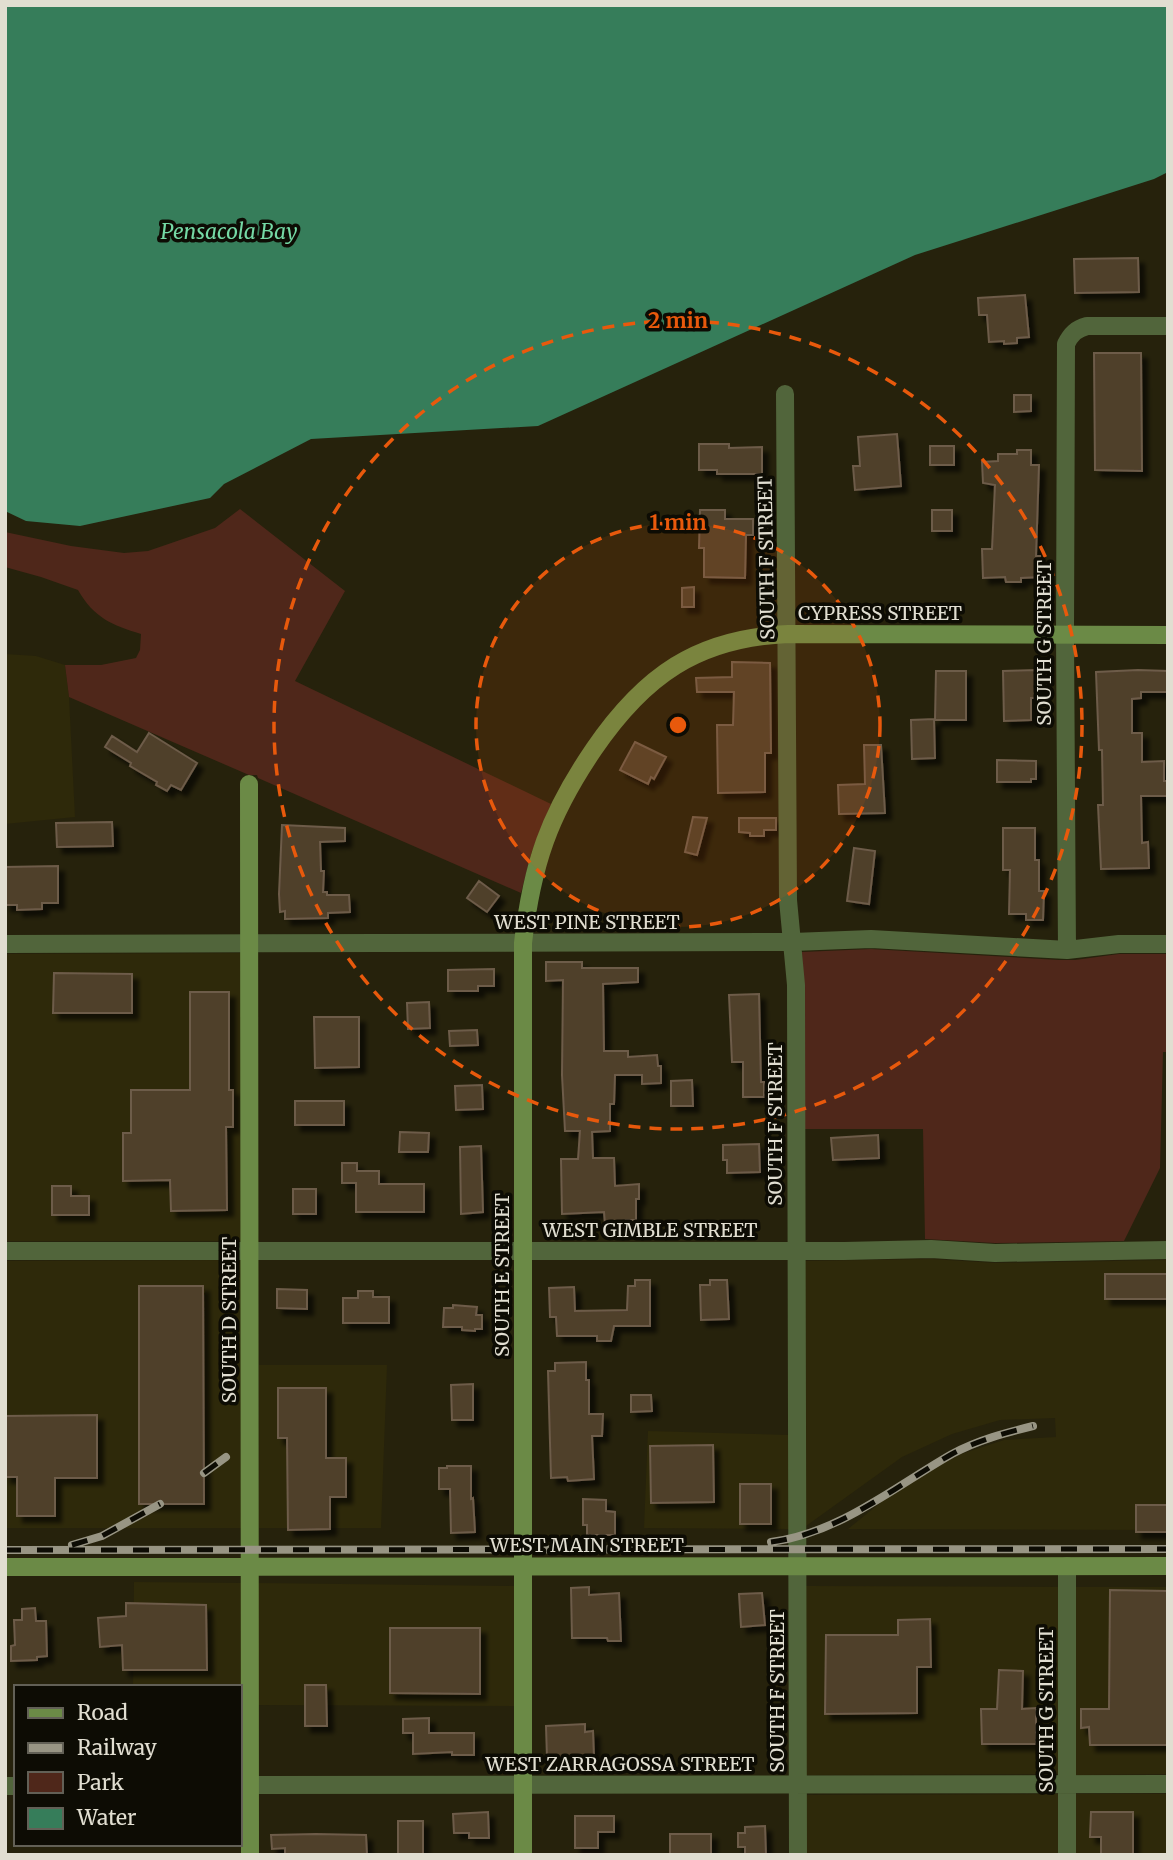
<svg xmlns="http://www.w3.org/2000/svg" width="1173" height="1860" font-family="Merriweather,serif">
<defs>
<filter id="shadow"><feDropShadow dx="6" dy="6" stdDeviation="2" flood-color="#0009"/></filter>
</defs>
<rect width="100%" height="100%" fill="#26220c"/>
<path fill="#2e290a" d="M5 654 36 656 65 665 69 697 75 817 5 824Z
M241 953V1241H5V954Z
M931 1259 995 1263 1168 1260V1530L848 1529 911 1478 958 1455 1004 1440 1056 1437 1055 1418 1000 1420 952 1434 902 1457 806 1526 805 1261Z
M241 1260 242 1528H5V1261Z
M259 1365H387L381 1528H259Z
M648 1431 789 1435V1529L644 1528Z
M134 1582 241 1583V1704L240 1687H133Z
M258 1583 515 1586V1706L258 1705Z
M806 1586 1058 1587V1774L806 1775Z
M1075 1587H1168V1774L1075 1775Z
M1059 1794V1855H807L806 1795Z
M1076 1794H1168V1855H1076Z"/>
<path fill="#4f271a" d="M240 509 345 591 295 681 551 804 532 851 521 893 258 778 257 775H249L69 697 65 665H101L136 658 140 650 141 634C112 625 94 618 78 590L41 577 5 567V532L71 546 124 553 148 551 215 528Z
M871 949 1059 960H1075L1119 954H1168V1052H1163L1160 1168 1124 1241 995 1243 925 1239 923 1129H805L802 952Z"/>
<path fill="#367d5a" d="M5 5H1168V172L1154 179 915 255 538 426 311 439 224 484 210 498 80 526 26 521 5 511Z"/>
<path fill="#4f3f2c" stroke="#6d5b48" stroke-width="2" filter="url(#shadow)" d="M1138 258 1139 292 1075 293 1074 259Z
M1025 295 1029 337 1017 338V343L1004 344V341L989 342 987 315H979L978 298Z
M1094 353H1141L1142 471 1095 470Z
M1014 395H1031V411L1014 412Z
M897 434 901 486 855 490 853 466H860L858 437Z
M699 444H729V448L762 447V474H717V470H699Z
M930 446H954V465H930Z
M1017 450H1031V465H1039L1036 556H1040L1041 577 1021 578V582H1006L1005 577 983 578 982 549H992L995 485 983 483 982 462 998 461V454H1017Z
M700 510H725V519H753V535H746L745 578 704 577V548H699Z
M932 510H952V531H932Z
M694 587V607H682V588Z
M732 662 770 663 771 753H765V792L718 793 717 725H733L734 692H697L696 678 732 677Z
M1036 670 1037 698H1031V720L1004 721 1003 671Z
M1138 670 1168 671V692H1141V698L1132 699V733H1142V762L1164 761V781H1168V796H1141L1142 843 1148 842 1149 868 1101 869 1098 805H1103L1102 750H1099L1096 672Z
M936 671H966V720H935Z
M934 719 935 758 912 759 911 720Z
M149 733 197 763 181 790 171 785 167 791 156 785 157 782 130 766 131 763 105 747 112 736 137 752Z
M635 742 666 757 654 779 651 777 648 784 620 770Z
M864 745H881L885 813 839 814 838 785 865 784Z
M997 760 1036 761V779H1031V782H997Z
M693 817 707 818 697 855 685 852Z
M739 818H776V830H764V836H750V833L739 832Z
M112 822 113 846 57 847 56 823Z
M282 825 345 828V841L320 842 321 871H324L323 892H327V895H349L350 912 328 913V918L285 919V911L280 912 279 894Z
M1003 828H1035V860H1039V891H1044L1043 920H1026V914H1009L1010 870H1003Z
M854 848 875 851 869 904 847 901Z
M58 866V903H42V909L17 910V905H5V867Z
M479 881 499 896 487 912 467 898Z
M546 962H582V968H638V982L603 984 604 1051H628V1057L657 1055 658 1066H661V1083L642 1084V1075H615L614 1104H610V1131L592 1132 593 1158H614L615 1186 639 1184V1199H636V1220H626V1223L605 1224 604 1212 562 1214 561 1159H578L580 1131H565L562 1075 563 980 546 981Z
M494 969V986H478V991H448V970Z
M54 973 132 974V1013H53Z
M190 992H229V1090H233V1127H226L227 1210 171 1211 170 1180 123 1181V1133H131V1090H190Z
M759 994 761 1082H764V1097H743V1062H732L729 995Z
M429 1002 430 1028 408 1029 407 1003Z
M314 1017H359V1067L315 1068Z
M477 1030 478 1045 450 1046 449 1031Z
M692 1080 693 1106H671V1081Z
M482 1085 483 1109 456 1110 455 1086Z
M295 1101H344V1125H295Z
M400 1132 429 1133 428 1152H399Z
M878 1135 879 1158 833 1160 831 1138Z
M759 1144 760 1172 727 1173V1160H723V1145Z
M481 1146 483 1212 461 1214 460 1147Z
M342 1163H357V1171H379V1184H424V1212H356V1183H342Z
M52 1186H71V1196H89V1215H52Z
M293 1189H316V1214H293Z
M1105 1274H1168V1299H1105Z
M635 1280H650V1326H614L611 1341H597V1336H557L556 1317H550L549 1288 574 1287 575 1311 627 1310 628 1286H635Z
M710 1280H727L729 1319 701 1320 700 1285H710Z
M139 1286H203L204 1504H139Z
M277 1289 307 1290V1309L277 1308Z
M358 1291H373V1297H389V1323H343V1298H358Z
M453 1305 477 1307 476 1315H482V1329H475V1331L462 1330V1327H443L444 1308H453Z
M586 1362V1380H589V1414H603L602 1436H592L594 1479 568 1481 567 1477 551 1478 548 1371H555V1363Z
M473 1384V1420H452L451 1385Z
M278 1388H326V1458H346V1497H330V1529L288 1530 287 1438H278Z
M631 1395H651L652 1411 631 1412Z
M97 1415V1478H55V1516H17V1477H5V1416Z
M713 1445 714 1502 651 1503 650 1446Z
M447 1466H471V1499L473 1498 475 1532 451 1533 450 1489H439V1468H447Z
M740 1484H771V1524H740Z
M583 1499 606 1500V1511L615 1512V1535H587V1525H583Z
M1136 1505H1168V1532H1136Z
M589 1587V1595L619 1593 621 1641H608L607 1638H572L571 1588Z
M1110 1590 1168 1591V1745H1090L1089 1727 1081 1728V1709H1109Z
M762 1593 765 1625 741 1627 739 1594Z
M126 1603 206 1605 207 1670H123L122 1645 100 1647 98 1618 126 1616Z
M35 1608 36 1621H46L47 1656 37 1657V1660L11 1661V1646L15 1645 14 1620H22V1609Z
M930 1619 931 1667H917V1713L825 1714 826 1635H898V1620Z
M390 1628H480V1694L390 1693Z
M999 1670 1023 1671 1022 1709 1036 1708V1744H982L981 1709H997Z
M305 1685H326L327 1726H305Z
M429 1718V1733H474V1755H452V1752L413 1754V1733H403V1719Z
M585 1724V1732L593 1731 594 1757 547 1758 546 1726Z
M488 1812 489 1838H469V1833H454L453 1814Z
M1091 1812H1133V1855H1101V1837H1090Z
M575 1816H614V1832H598V1848H575Z
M398 1821H423V1855H398Z
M765 1826 766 1855H745V1847H738V1833H745V1827Z
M316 1834 366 1835 367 1855H285V1848L272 1849 271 1835Z
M670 1834H711V1855H670Z"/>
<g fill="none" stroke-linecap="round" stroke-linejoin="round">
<path stroke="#51653b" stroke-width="18" d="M785 394 788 900 796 985 798 1855
M5 944 793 942 871 939 1067 950 1119 944H1168
M1067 950 1065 636 1066 344C1071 334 1076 329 1087 326H1168
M5 1251H844L931 1249 995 1253 1168 1250
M1067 1566V1855
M240 1785 1168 1784
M5 1786H16"/>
<path stroke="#6b8a46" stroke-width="18" d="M249 784 250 1855
M5 1567 1168 1566
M523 1855V943C532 864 549 815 594 749 644 676 697 638 788 634L1168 635"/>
<defs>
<path id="rail" d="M204 1473 226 1457
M771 1542C840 1533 894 1487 952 1454 978 1440 1005 1433 1033 1426
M72 1545 102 1536 160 1504
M5 1550 1168 1549"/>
</defs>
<use href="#rail" stroke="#989584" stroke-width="8"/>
<use href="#rail" stroke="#0d0c04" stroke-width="5" stroke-dasharray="16" stroke-linecap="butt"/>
</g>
<circle cx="678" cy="725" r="202" fill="#e8590c" fill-opacity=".12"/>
<g fill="none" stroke="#e8590c" stroke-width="3.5" stroke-dasharray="12 9">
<circle cx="678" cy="725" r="202"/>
<circle cx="678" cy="725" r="404"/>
</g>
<g text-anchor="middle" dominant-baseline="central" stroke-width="7" stroke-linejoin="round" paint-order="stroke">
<g font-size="19" fill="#e1ded1" stroke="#0d0c04">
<text transform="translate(766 558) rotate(-91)">SOUTH F STREET</text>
<text x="880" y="613">CYPRESS STREET</text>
<text transform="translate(1044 643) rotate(-90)">SOUTH G STREET</text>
<text x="587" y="922">WEST PINE STREET</text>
<text transform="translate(775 1124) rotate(-90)">SOUTH F STREET</text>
<text x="650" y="1230">WEST GIMBLE STREET</text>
<text transform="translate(502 1275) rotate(-90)">SOUTH E STREET</text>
<text transform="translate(229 1320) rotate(-90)">SOUTH D STREET</text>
<text x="587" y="1545">WEST MAIN STREET</text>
<text transform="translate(777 1691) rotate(-90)">SOUTH F STREET</text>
<text transform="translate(1046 1710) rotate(-90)">SOUTH G STREET</text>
<text x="620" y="1764">WEST ZARRAGOSSA STREET</text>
</g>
<g font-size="21" font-style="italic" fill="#75d9a5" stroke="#0d0c04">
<text x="229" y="231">Pensacola Bay</text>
</g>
</g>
<circle cx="678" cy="725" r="10" fill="#e8590c" stroke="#0d0c04" stroke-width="3.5"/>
<g font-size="21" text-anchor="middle" font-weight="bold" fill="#e8590c" stroke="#0d0c04" stroke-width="7" stroke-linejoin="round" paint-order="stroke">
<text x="678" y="328">2 min</text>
<text x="678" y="530">1 min</text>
</g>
<rect width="1173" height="1860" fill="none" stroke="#e1ded1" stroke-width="14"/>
<rect x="14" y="1685" width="228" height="161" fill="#0d0c04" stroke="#626056" stroke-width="2"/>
<rect x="28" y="1708" width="35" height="10" fill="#6b8a46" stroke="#626056" stroke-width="2"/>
<text x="77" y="1720" font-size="21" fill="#e1ded1">Road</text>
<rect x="28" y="1743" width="35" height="10" fill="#989584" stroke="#626056" stroke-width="2"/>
<text x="77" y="1755" font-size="21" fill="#e1ded1">Railway</text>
<rect x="28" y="1772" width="35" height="21" fill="#4f271a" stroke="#626056" stroke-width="2"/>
<text x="77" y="1790" font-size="21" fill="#e1ded1">Park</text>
<rect x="28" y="1808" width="35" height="21" fill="#367d5a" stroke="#626056" stroke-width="2"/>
<text x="77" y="1825" font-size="21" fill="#e1ded1">Water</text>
</svg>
